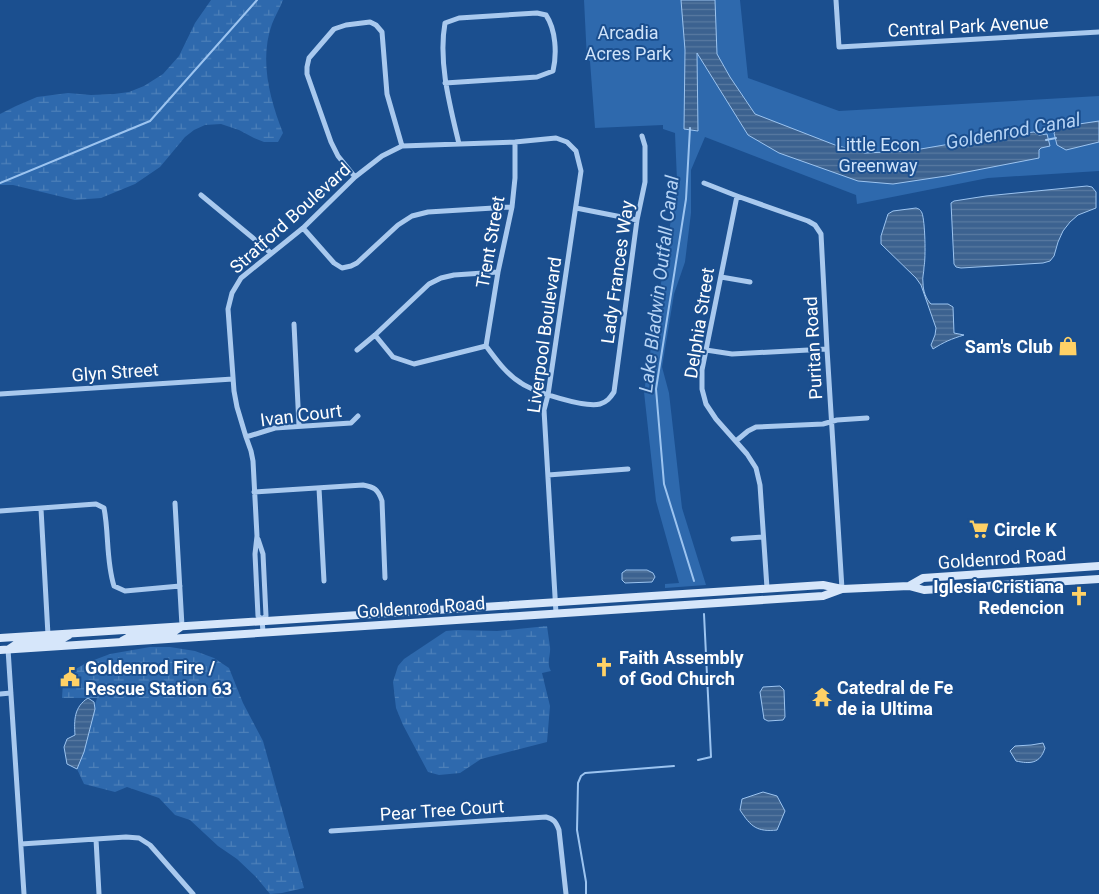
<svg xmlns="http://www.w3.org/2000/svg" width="1099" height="894" font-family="Roboto,sans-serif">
<defs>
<pattern id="wetland-marsh" width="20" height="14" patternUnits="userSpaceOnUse" patternTransform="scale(1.25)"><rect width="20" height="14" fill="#2e69ad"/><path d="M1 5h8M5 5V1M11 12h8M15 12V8" fill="none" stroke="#4d80b9"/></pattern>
<pattern id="water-rules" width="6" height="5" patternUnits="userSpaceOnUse" patternTransform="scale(1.25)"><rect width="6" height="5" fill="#3c6290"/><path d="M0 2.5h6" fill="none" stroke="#597aa1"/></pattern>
</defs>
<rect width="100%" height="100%" fill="#1b4f8f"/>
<path fill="#2e69ad" d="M584 0H740L748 78 839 111 1099 96V171L988 178 857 204 856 195 705 137 691 170V213L685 262 674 294 662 367 669 393 682 508 706 585 665 588V584L679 583 656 501 644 392 677 181 675 133 663 129V125L595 128 590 61 587 60Z"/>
<path fill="url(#wetland-marsh)" d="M211 0H283C280 8 275 16 272 24 259 60 270 100 283 133L278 142H264L254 138 239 130 221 124 205 125 194 130 185 137 160 167 135 184 101 198 75 200 13 185H0V114L16 106 37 97 68 93 91 95 114 94 129 92 144 86 163 74 179 56 195 23Z
M547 626C548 633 549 640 550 647 551 655 546 663 551 671L542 673 550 706 547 742 481 759 460 773 439 775 428 772 403 725 396 708 393 682 398 666 404 659 446 631 457 630 497 631Z
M150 647H170L195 651 214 658 229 668 243 703 263 741 304 888 282 893 270 894 256 877 237 859 218 846 190 820 175 815 159 798 127 787 115 792 84 784 77 769 97 698H62L63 682 69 673 86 663 110 654Z"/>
<path fill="url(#water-rules)" stroke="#9cc4f0" d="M681 0H715L717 54 730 77 755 114 835 145 865 153 909 151 985 138 1034 132 1039 135 1047 134 1050 146 1041 148 1039 150V158L946 176 893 184 858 181 779 153 748 135 697 53 698 131 684 129 685 50Z
M1099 121V142L1066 150 1057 145 1054 133 1059 127Z
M1087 186 1092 187 1096 192V208L1078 215 1070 222 1063 231 1058 242 1054 256 1050 261 1043 263 961 268 956 267 954 264 951 203 954 201 986 196Z
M916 208C919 209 920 209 922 213 925 221 926 257 924 267 924 273 922 277 923 283 923 291 926 299 931 304H948L953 307 954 333 964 335C951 339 944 342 933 349L931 345 935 335 936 328 921 285 916 278 881 244V236L888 214 893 211Z
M626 570H647L653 573 655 577 652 582 625 583 622 580V573Z
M780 686 784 690 785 717 783 720 768 721 764 719 760 692 763 687Z
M88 698 94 702 95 709 84 752 77 769 67 764 64 747 67 739 75 735C74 720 74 707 88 698Z
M1043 743 1045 748C1040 764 1030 764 1016 761L1010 751 1015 746 1031 745Z
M763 792 777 796 785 811 777 830C757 832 751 827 740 810L742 799Z"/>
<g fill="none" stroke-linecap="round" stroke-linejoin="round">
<path stroke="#9cc4f0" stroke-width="2" d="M690 128 686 199 656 389 664 484 694 581
M1046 140 1056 138
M0 183 150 121 257 0
M698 760 711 757 704 614
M586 894V882L577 830 578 783 581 776 585 773 674 766"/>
<path stroke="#a9c9ee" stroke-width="5" d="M836 0 839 47 1099 32
M445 83 537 77 553 71C557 54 556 30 546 15L537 13 459 18 445 23C438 62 450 106 459 144
M355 177 338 156 331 142 307 74V67L309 58 334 29 346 25 370 22 376 25 382 32 387 94 402 146
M704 183 737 196 808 221 815 225 821 234 827 349 842 589
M201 195 271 253
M737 196 702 370V389L706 404 716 419 747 454 756 468 760 485 767 588
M576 208 637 220
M303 228 334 263 342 268 351 266 357 263 398 225 412 216 428 212 512 207
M721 277 750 282
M294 324 299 426
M375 335 393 357 414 364 486 346C496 359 506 374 521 383 534 392 585 408 600 404 607 402 610 398 614 392L637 220 645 182V146L642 136
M486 346 498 272 512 207 515 178V142
M357 350 375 335 429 284 441 278 454 275 498 272
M706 350 732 354 827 349
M0 394 233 379
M246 437 275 428 351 423 358 416
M736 441 748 431 756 427 823 424 837 420 867 418
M548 475 628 469
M319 488 324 581
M254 492 363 485C374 487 378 489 382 501L385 578
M175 503 182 626
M41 509 48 635
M0 511 96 504 104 508C109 533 106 561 114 586L125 591 180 586
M258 539 263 554 266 616 262 619
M733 539 763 537
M263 632 262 619 258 616 255 554 257 536 253 461 251 451 246 437 237 407 234 391 228 309 232 293 241 278 303 228 355 177 382 156 402 146 515 142 556 138 567 142 576 151 581 171 548 395 544 410 556 613
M8 649 24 894
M0 694 11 693
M331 831 546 817C554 819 556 822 559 830L566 894
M96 839 99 894
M21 844 126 837 139 838 150 845 193 894"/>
<path stroke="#d6e6fa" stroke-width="8" d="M909 586 923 578 1099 566
M0 638 823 585 842 589 909 586 924 590 1099 579
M122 641 131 636 172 633 182 626
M9 649 18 643 60 640 69 635
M0 650 823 596 842 589"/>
</g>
<defs>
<symbol id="shop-bare" viewBox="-9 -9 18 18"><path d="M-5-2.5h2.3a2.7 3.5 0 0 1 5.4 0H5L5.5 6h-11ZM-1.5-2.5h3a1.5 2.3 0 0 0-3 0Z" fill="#ffd166" stroke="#1b4f8f" stroke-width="2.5" paint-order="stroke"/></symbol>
<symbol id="supermarket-bare" viewBox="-9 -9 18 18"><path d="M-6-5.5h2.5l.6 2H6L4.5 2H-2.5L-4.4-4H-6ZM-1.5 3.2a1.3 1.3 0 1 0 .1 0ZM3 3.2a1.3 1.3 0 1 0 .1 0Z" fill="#ffd166" stroke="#1b4f8f" stroke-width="2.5" paint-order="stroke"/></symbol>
<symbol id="church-bare" viewBox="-9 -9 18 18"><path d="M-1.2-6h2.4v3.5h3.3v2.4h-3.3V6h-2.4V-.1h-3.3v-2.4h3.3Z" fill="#ffd166" stroke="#1b4f8f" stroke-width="2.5" paint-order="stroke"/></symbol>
<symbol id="civic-bare" viewBox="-9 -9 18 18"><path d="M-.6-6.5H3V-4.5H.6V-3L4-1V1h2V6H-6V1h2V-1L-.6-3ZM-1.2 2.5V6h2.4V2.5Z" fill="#ffd166" stroke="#1b4f8f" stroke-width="2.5" paint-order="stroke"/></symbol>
<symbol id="temple-bare" viewBox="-9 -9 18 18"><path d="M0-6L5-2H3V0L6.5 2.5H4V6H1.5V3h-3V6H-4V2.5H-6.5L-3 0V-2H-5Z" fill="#ffd166" stroke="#1b4f8f" stroke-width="2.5" paint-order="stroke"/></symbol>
</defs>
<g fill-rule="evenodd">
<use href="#shop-bare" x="1054" y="332" width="28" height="28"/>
<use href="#supermarket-bare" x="965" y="515" width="28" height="28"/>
<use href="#church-bare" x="1065" y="582" width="28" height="28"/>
<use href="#church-bare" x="590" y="653" width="28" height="28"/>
<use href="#civic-bare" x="56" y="663" width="28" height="28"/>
<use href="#temple-bare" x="808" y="683" width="28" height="28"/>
</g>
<g text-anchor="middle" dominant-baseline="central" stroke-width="4" stroke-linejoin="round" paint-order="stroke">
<g font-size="18" fill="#fff" stroke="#1b4f8f">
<text transform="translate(968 26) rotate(-3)">Central Park Avenue</text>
<text transform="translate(290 218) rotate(-42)">Stratford Boulevard</text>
<text transform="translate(490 242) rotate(-80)">Trent Street</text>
<text transform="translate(617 272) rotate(-82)">Lady Frances Way</text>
<text transform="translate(699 323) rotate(-81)">Delphia Street</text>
<text transform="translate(544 335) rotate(-82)">Liverpool Boulevard</text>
<text transform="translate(813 348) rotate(-93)">Puritan Road</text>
<text transform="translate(115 372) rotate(-4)">Glyn Street</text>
<text transform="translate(301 415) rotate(-7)">Ivan Court</text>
<text transform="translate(1002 558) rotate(-4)">Goldenrod Road</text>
<text transform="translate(421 607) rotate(-4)">Goldenrod Road</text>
<text transform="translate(442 810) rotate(-4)">Pear Tree Court</text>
</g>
<g font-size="18" fill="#cfe3fa" stroke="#1b4f8f">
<text x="628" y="32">Arcadia<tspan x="628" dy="21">Acres Park</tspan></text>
<text x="878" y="144">Little Econ<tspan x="878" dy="21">Greenway</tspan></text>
</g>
<g font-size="18" font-weight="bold" fill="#fff" stroke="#1b4f8f" text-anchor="start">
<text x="1053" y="346" text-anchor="end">Sam's Club</text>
<text x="994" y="529">Circle K</text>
<text x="1064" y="586" text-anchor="end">Iglesia Cristiana<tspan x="1064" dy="21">Redencion</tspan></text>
<text x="619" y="657">Faith Assembly<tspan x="619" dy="21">of God Church</tspan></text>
<text x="85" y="667">Goldenrod Fire /<tspan x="85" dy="21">Rescue Station 63</tspan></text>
<text x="837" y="687">Catedral de Fe<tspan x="837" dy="21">de ia Ultima</tspan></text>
</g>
<g font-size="19" font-style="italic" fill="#b5d3f5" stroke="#1b4f8f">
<text transform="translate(1013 131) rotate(-10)">Goldenrod Canal</text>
<text transform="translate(659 284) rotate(-83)">Lake Bladwin Outfall Canal</text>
</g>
</g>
</svg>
